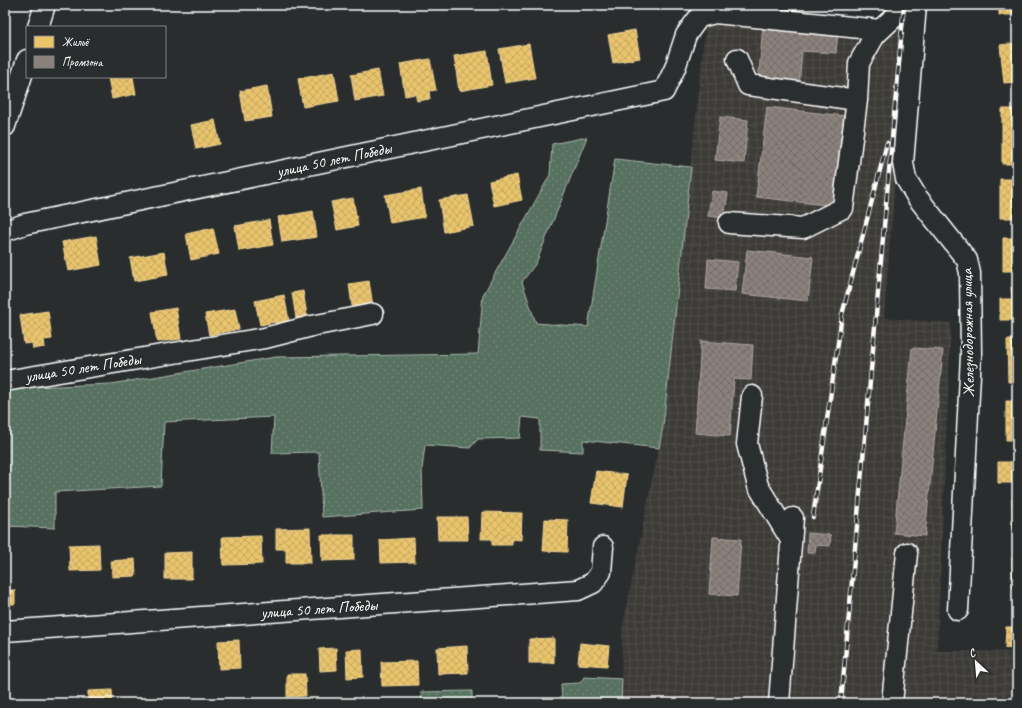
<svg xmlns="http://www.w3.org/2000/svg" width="1022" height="708" font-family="Caveat,sans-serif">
<defs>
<pattern id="industrial-grid" width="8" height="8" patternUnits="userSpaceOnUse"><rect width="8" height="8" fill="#3c3a38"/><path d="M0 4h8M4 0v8" fill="none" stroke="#504e4c"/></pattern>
<pattern id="garden-dots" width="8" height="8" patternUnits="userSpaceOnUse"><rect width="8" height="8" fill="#57715f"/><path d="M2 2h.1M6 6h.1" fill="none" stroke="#708677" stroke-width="1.8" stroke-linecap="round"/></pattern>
<pattern id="homes-cross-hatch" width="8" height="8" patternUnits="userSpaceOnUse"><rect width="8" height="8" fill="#e9c46a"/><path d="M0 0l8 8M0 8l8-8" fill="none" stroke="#c2a662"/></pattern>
<pattern id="industry-cross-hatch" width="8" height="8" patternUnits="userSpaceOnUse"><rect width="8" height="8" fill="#8a817c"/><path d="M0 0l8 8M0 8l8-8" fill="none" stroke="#716c69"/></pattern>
</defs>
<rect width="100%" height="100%" fill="#2a2d2e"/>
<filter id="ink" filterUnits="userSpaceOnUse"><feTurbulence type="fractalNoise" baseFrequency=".025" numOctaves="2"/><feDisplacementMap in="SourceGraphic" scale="8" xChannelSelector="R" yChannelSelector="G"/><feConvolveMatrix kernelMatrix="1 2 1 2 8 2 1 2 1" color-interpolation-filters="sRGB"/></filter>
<g filter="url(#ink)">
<path fill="url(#industrial-grid)" d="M908 16 884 318 951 323 937 651 1017 652V703H621L622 630 663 426 706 21 838 32Z"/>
<path fill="url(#garden-dots)" stroke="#abb8af" d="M587 137 536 263 522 282 536 323 588 327 615 159 691 167 663 426 659 448 583 440V452L540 450V419L522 417 520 438 478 439 470 448 425 445 422 469 423 510 322 517 319 452 272 453 274 417 164 422 161 486 55 492V528L5 526V388L111 384 276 357 478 354 483 295 550 175 552 144Z
M584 677 622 679 621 703H562L561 684 580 683Z
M472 691V703H422L421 692Z"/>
<path fill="url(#homes-cross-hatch)" stroke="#f0d697" d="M999 5H1017V15H999Z
M635 30 640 58 613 63 608 35Z
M1017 43V82L1004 83 1000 45Z
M529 44 535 78 505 83 499 49Z
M487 51 492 85 459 91 454 56Z
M430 59 436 90 429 91 430 99 417 101 415 94 405 96 400 64Z
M378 70 383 96 355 101 351 75Z
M334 72 339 101 303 107 298 79Z
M108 77H133L136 94 112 99Z
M267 86 272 117 245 121 240 91Z
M1002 109H1017V164H1002Z
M215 120 220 144 196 149 191 125Z
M517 175 522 200 494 206 489 181Z
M1000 179H1017V218H1000Z
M421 189 425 217 390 223 385 195Z
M468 195 474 226 444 232 439 200Z
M353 198 358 226 337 230 331 202Z
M313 211 317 237 282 242 278 217Z
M269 220 273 245 239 251 235 226Z
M213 228 219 254 191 260 186 234Z
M96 236 101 265 68 271 62 242Z
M1003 238H1017V271H1003Z
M164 252 168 275 134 281 130 258Z
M369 281 373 306 353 313 349 284Z
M1011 287H1017V320H1000V299H1012Z
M303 291 307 315 296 318 292 293Z
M284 295 290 325 277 328 275 322 260 325 255 301Z
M176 308 181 339 157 342 152 312Z
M235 309 239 329 209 335 205 314Z
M48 311 52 339 44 340 45 347 33 349 32 343 24 344 20 315Z
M1007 340H1017V382H1008Z
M1006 401H1017V440H1006Z
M1014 449H1017V483H998V462H1014Z
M596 471 627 475 623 507 591 503Z
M1012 499H1017V530H1013Z
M482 512 522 513 521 540 512 539V545H492V539H481Z
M437 517H467L468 540H438Z
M545 519 568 520 567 552 543 551Z
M310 528 311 563H286V549H276V529Z
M321 535H354V560L322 561Z
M261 536 262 564 223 565 222 537Z
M414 538 415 562 381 563 380 540Z
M99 544 100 570 70 571 69 545Z
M192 552V579H165V553Z
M1012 558H1017V588H1013Z
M135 559 136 576 112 577 111 561Z
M5 580H8L7 590H15V604H5Z
M1006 627H1017V648H1005Z
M554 638V663H529V639Z
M239 640 240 668 219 669 218 641Z
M580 643 609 646 607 666 578 664Z
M467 646 468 673 438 674 437 648Z
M336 648 337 670 320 671 319 649Z
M362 649 363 677 347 678 346 650Z
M417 661 418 685 382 686 381 662Z
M287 674H305L306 696 287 697Z
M112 690 113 703H88V691Z"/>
<path fill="url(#industry-cross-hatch)" stroke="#ada7a3" d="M763 25 838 32 836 53 802 51 799 88 758 84Z
M767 107 853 117 843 207 756 197Z
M720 117 748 120 744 163 715 160Z
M712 191 728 193 724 218 708 216Z
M747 250 813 257 808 301 742 294Z
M708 259 738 262 735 291 706 289Z
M701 341 753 345 751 380 734 379 730 436 695 433Z
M912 348 943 350 925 536 894 533Z
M808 533 831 535 830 546 816 545 815 553H807Z
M713 537 741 539 737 596 709 594Z"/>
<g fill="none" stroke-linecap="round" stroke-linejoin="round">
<defs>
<path id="minor" d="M916 5 903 163 906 179 917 197 967 260 970 273 971 355 958 610
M38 27 45 5
M737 59 748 85 857 100
M5 126 27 60
M729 223 803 228 843 208 857 100 859 63 875 35 907 5
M5 231 25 224 664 91 675 68 686 35 699 17 715 13 880 30
M5 381 265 338 312 326 373 314
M752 396 747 444 758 486 791 540
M5 631 578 590 593 583 601 572 603 547
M779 703 793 518
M892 703 907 553"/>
</defs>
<use href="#minor" stroke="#fff" stroke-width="23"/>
<use href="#minor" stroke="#2a2d2e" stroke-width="20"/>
<defs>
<path id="rail" d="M813 517 842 315 887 143
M841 703 904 5"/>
</defs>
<use href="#rail" stroke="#fff" stroke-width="4.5"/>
<use href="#rail" stroke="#2a2d2e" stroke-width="3" stroke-dasharray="9" stroke-linecap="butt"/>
</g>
</g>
<g text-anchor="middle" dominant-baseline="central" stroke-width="4" stroke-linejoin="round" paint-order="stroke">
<g font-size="16" fill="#fff" stroke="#2a2d2e">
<text transform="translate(334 160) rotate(-12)">улица 50 лет Победы</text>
<text transform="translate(968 333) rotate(-91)">Железнодорожная улица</text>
<text transform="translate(83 368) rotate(-9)">улица 50 лет Победы</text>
<text transform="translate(319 609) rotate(-4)">улица 50 лет Победы</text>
</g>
</g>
<rect width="1022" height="708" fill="none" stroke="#2a2d2e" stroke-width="20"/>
<rect x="10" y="10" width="1002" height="688" fill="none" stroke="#fff" stroke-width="1.5" filter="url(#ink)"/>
<rect x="26" y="26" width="140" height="52" fill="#2a2d2e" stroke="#7f8182"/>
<rect x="34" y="36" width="20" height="12" fill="#e9c46a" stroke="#7f8182"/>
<text x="62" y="46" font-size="12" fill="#ffffff">Жильё</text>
<rect x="34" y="56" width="20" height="12" fill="#8a817c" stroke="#7f8182"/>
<text x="62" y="66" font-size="12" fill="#ffffff">Промзона</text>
<g transform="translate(976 662) rotate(334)" stroke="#2a2d2e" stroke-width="3" paint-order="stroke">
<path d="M0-3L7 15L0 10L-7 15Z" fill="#ffffff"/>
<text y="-6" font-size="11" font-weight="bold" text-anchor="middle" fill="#ffffff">С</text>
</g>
</svg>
